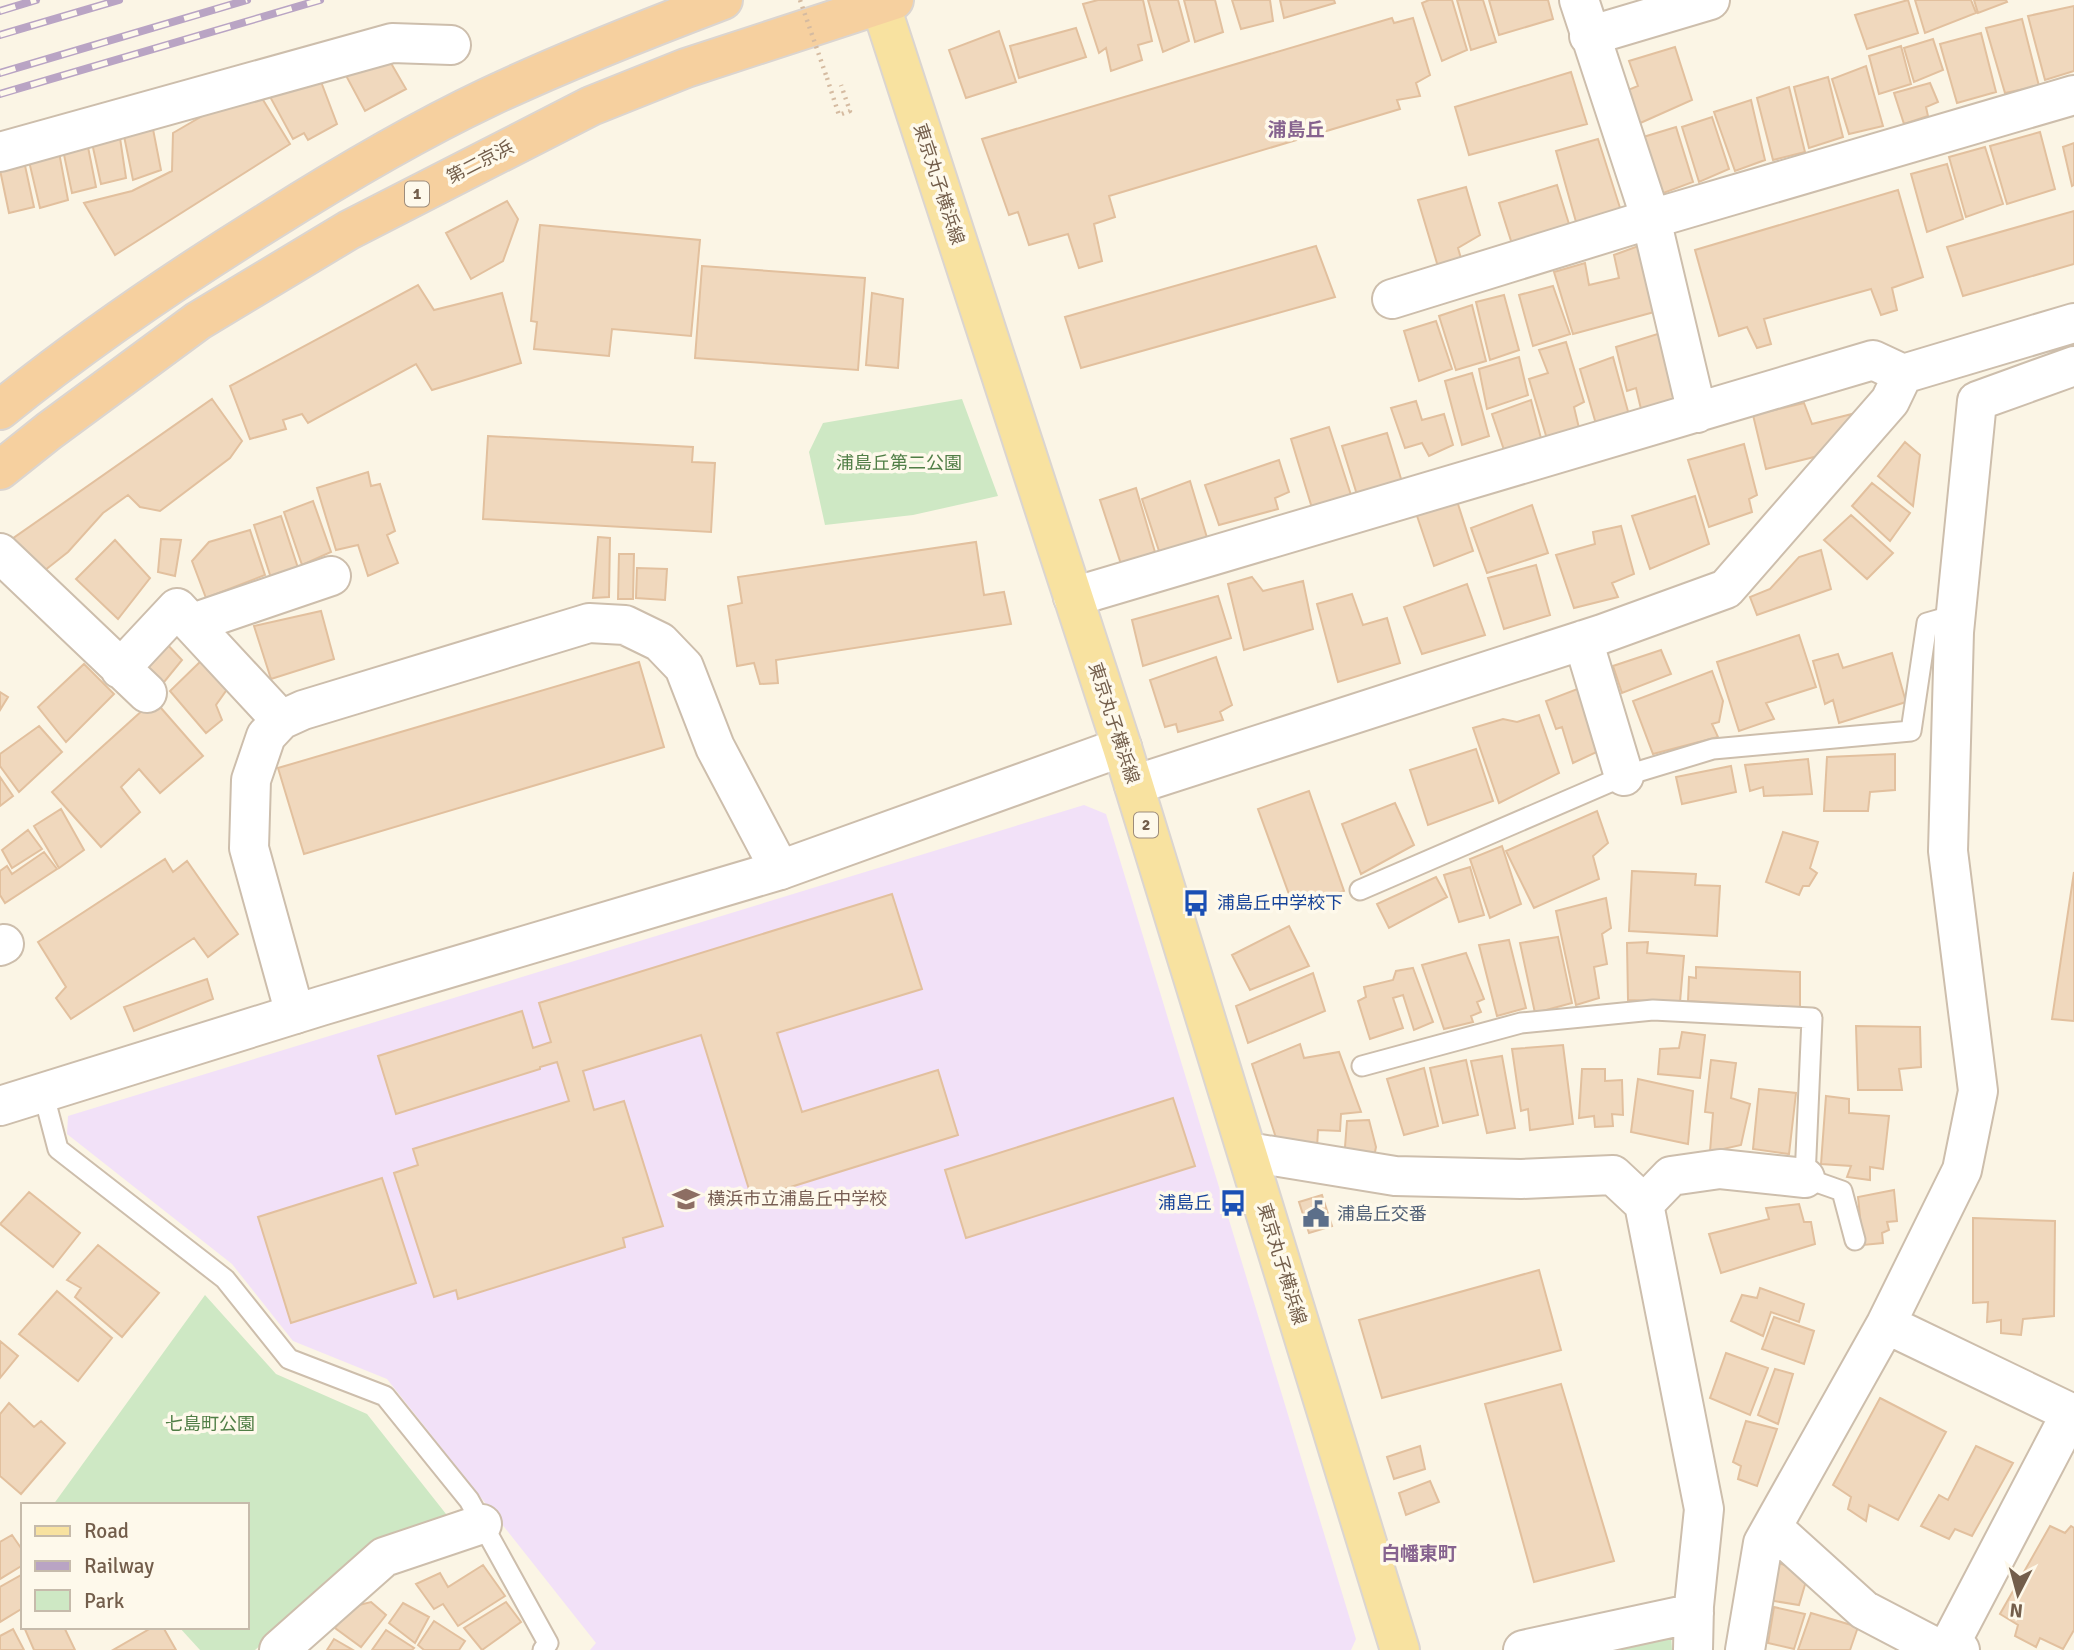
<svg xmlns="http://www.w3.org/2000/svg" width="2074" height="1650" font-family="Signika,'Noto Sans JP',sans-serif">
<rect width="100%" height="100%" fill="#fbf5e5"/>
<path fill="#f2e1f8" d="M1084 805 1106 814 1356 1639 1351 1650H590L596 1643 387 1379 293 1341 232 1264 67 1134 68 1116Z"/>
<path fill="#cee8c4" d="M962 399 998 496 913 515 825 525 809 452 823 423Z
M205 1295 276 1374 367 1414 450 1519 372 1550 255 1650H200L179 1627H247V1505H53Z
M1671 1634 1672 1650H1585Z"/>
<path fill="#f0d8bd" stroke="#e2c09e" stroke-width="2" d="M1098 0H1143L1152 41 1138 45 1142 60 1111 71 1106 48 1099 53 1083 4Z
M1148 0H1178L1189 41 1163 52Z
M1184 0H1215L1223 32 1195 42Z
M1232 0H1270L1273 21 1241 29Z
M1280 0H1334L1335 3 1284 18Z
M1429 0H1452L1467 50 1442 61 1422 3Z
M1457 0H1483L1496 42 1471 50Z
M1489 0H1548L1553 19 1499 35Z
M1908 0 1918 33 1867 49 1855 15Z
M1915 0H1971L1976 13 1925 33Z
M1974 0H2006L2007 2 1978 13Z
M2074 6V71L2045 80 2028 16Z
M1392 18 1394 23 1413 18 1430 75 1416 83 1420 96 1397 100 1400 109 1109 196 1115 217 1094 224 1102 261 1079 268 1068 234 1029 245 1018 212 1009 215 982 139Z
M2022 19 2039 86 2005 93 1986 28Z
M1076 28 1086 57 1019 78 1010 46Z
M999 31 1016 82 966 98 949 50Z
M1981 33 1996 92 1957 103 1940 44Z
M1933 39 1943 70 1914 82 1904 48Z
M1901 46 1911 84 1879 94 1869 56Z
M1675 47 1692 100 1638 124 1628 90 1638 86 1629 61Z
M388 58 406 89 365 111 343 70Z
M1866 66 1883 126 1849 134 1832 79Z
M1571 72 1587 124 1469 155 1455 107Z
M1828 77 1843 137 1809 148 1794 87Z
M320 79 337 124 308 140 304 133 293 139 268 93Z
M1930 83 1938 102 1926 107 1928 116 1904 124 1894 93Z
M1789 87 1805 152 1773 160 1757 98Z
M260 95 290 144 115 255 84 203 132 191 172 171 173 133 218 107Z
M1751 100 1765 160 1735 171 1714 112Z
M1712 117 1729 169 1699 182 1682 127Z
M152 124 161 170 133 180 124 136Z
M1676 127 1693 182 1658 195 1640 138Z
M2040 132 2055 189 2007 204 1990 146Z
M120 138 126 178 101 184 92 143Z
M1598 139 1622 214 1578 229 1556 151Z
M87 142 96 187 72 193 63 150Z
M2074 143V185L2072 186 2063 147Z
M58 147 68 200 40 208 28 157Z
M1985 147 2003 204 1966 217 1949 157Z
M24 161 34 207 9 213 0 170Z
M1947 164 1963 219 1927 232 1911 174Z
M1557 185 1569 224 1512 244 1499 203Z
M1466 187 1480 235 1458 248 1462 262 1439 270 1418 200Z
M1898 190 1923 277 1892 288 1897 310 1881 315 1871 289 1764 319 1771 344 1757 348 1747 327 1719 336 1695 250Z
M507 201 518 219 503 261 471 279 446 233Z
M2074 211V264L1963 296 1947 247Z
M540 225 700 240 691 336 612 329 609 356 534 349 537 322 531 321Z
M1641 245 1658 311 1573 334 1554 272 1585 263 1589 285 1619 278 1614 255Z
M1316 246 1335 297 1081 368 1065 317Z
M702 266 865 278 858 370 695 358Z
M418 285 434 310 502 293 521 363 432 390 416 364 308 423 302 414 283 420 286 429 250 439 230 386Z
M1553 286 1570 334 1533 346 1519 295Z
M872 293 903 299 898 368 866 365Z
M1504 295 1519 350 1490 360 1476 302Z
M1472 305 1486 361 1456 370 1439 316Z
M1436 321 1452 369 1419 381 1404 331Z
M1664 332 1680 399 1641 409 1636 388 1627 391 1616 347Z
M1566 342 1584 402 1574 407 1579 428 1547 439 1529 379 1548 373 1539 350Z
M1519 357 1528 395 1487 409 1479 369Z
M1613 357 1629 415 1596 424 1580 369Z
M1472 373 1489 436 1462 445 1445 381Z
M212 399 242 441 230 458 160 511 140 507 128 495 103 513 68 552 44 571 12 539Z
M1531 400 1542 442 1505 453 1492 414Z
M1416 401 1422 420 1444 414 1453 445 1429 456 1422 443 1405 448 1391 408Z
M1804 403 1812 424 1852 414 1822 455 1766 469 1753 415Z
M1329 427 1351 495 1312 508 1291 439Z
M1387 433 1402 482 1358 498 1342 446Z
M488 436 693 447 692 462 715 463 711 532 483 519Z
M1905 442 1920 455 1913 506 1878 476Z
M1744 444 1757 495 1749 499 1752 512 1709 527 1688 460Z
M1279 460 1289 492 1275 498 1278 509 1219 525 1205 485Z
M368 472 371 486 380 484 395 531 387 535 398 563 368 576 358 545 336 550 317 488Z
M1190 481 1208 541 1160 554 1142 499Z
M1872 483 1910 513 1890 541 1852 506Z
M1136 488 1155 552 1121 564 1100 500Z
M1695 496 1709 544 1650 569 1632 516Z
M313 501 331 552 302 565 284 512Z
M1457 501 1473 551 1434 566 1416 513Z
M1532 505 1548 553 1487 573 1471 528Z
M1851 515 1893 553 1867 579 1824 540Z
M281 516 298 568 271 578 254 525Z
M1621 526 1634 574 1612 583 1618 597 1574 608 1556 555 1595 544 1593 532Z
M250 530 265 575 206 598 192 561 209 542Z
M598 537 610 538 609 597 593 598Z
M161 539 181 540 175 576 158 572Z
M115 540 150 578 118 619 76 579Z
M976 542 984 595 1004 592 1011 624 776 660 778 683 760 684 754 663 737 666 728 606 742 603 738 577Z
M1821 550 1831 589 1757 615 1750 597 1770 589 1799 557Z
M619 554H634L633 599H618Z
M1536 565 1550 615 1504 629 1488 578Z
M637 568 667 569 665 600 636 598Z
M1252 577 1263 591 1303 581 1313 629 1244 650 1228 584Z
M1467 584 1485 635 1422 654 1404 607Z
M1352 594 1363 625 1387 618 1400 663 1338 682 1317 604Z
M1218 596 1231 638 1143 666 1132 620Z
M321 611 334 659 271 679 254 626Z
M1799 635 1816 687 1766 703 1774 719 1739 731 1717 662Z
M165 642 182 660 160 687 140 667Z
M1661 650 1671 674 1622 693 1613 666Z
M1892 653 1906 702 1839 723 1833 700 1825 704 1813 661 1838 654 1843 668Z
M1216 657 1232 705 1220 712 1223 720 1178 732 1176 724 1165 727 1150 680Z
M202 660 228 688 216 705 222 720 206 733 170 691Z
M639 662 664 747 304 854 278 768Z
M84 664 114 694 66 742 38 707Z
M1712 671 1723 701 1719 722 1712 724 1718 737 1653 754 1633 701Z
M1580 688 1601 750 1573 763 1562 727 1556 729 1546 701Z
M0 692 8 697 0 710Z
M154 700 203 756 160 793 139 769 121 787 140 812 101 847 52 792Z
M1539 715 1559 773 1499 803 1473 728 1503 719 1517 722Z
M39 726 62 752 19 792 0 766V754Z
M1476 749 1493 801 1428 825 1410 770Z
M1895 754V790L1870 792 1868 811H1824L1827 757Z
M1808 759 1812 794 1764 796 1763 787 1750 791 1745 765Z
M1731 766 1736 792 1682 804 1676 777Z
M0 777 13 796 0 806Z
M1309 791 1344 891 1294 908 1258 809Z
M1395 803 1414 845 1361 874 1342 824Z
M61 809 84 850 59 868 34 826Z
M1597 811 1608 843 1593 856 1599 879 1534 908 1506 851Z
M28 830 42 849 12 868 2 850Z
M1783 832 1818 842 1810 868 1817 873 1809 886H1803L1799 895 1766 882Z
M1502 846 1521 904 1490 918 1470 859Z
M44 852 57 869 5 903 0 895V871L7 866 12 874Z
M165 859 173 872 187 861 238 934 208 957 194 938 71 1019 56 998 66 987 38 942Z
M1470 867 1484 915 1459 922 1444 875Z
M1632 871 1696 874 1695 885 1720 886 1717 936 1629 931Z
M2074 872V1021L2052 1019Z
M1436 877 1447 897 1389 928 1377 904Z
M892 894 922 989 777 1033 802 1112 938 1070 958 1135 752 1199 701 1035 583 1071 594 1110 624 1101 663 1226 623 1238 625 1247 458 1299 456 1290 434 1297 394 1173 418 1165 413 1149 569 1101 557 1062 540 1067V1069L396 1114 378 1056 522 1011 533 1048 551 1042 539 1003Z
M1606 898 1611 928 1602 934 1607 964 1594 967 1599 998 1576 1005 1556 911Z
M1289 926 1309 966 1250 990 1232 955Z
M1558 937 1572 1003 1535 1013 1520 943Z
M1509 940 1526 1008 1497 1016 1479 945Z
M1648 942 1647 953 1684 956 1680 1002 1628 1000 1627 943Z
M1466 953 1484 999 1477 1002 1481 1012 1471 1016 1473 1022 1444 1029 1422 965Z
M1696 967 1800 972V1008L1688 1001 1689 977 1696 978Z
M1413 968 1433 1022 1414 1030 1403 995 1393 998 1403 1028 1370 1039 1358 1001 1366 997 1364 987 1393 980 1396 971Z
M1313 973 1325 1011 1248 1043 1236 1006Z
M207 979 213 999 134 1031 124 1007Z
M1856 1026 1920 1027 1921 1067 1899 1069 1902 1090H1858Z
M1682 1032 1705 1035 1700 1078 1658 1074 1660 1049 1679 1048Z
M1300 1044 1304 1058 1339 1052 1361 1112 1341 1114 1340 1131 1318 1130 1317 1148 1278 1144 1252 1064Z
M1563 1045 1573 1124 1530 1130 1528 1109 1521 1111 1512 1049Z
M1502 1056 1515 1128 1487 1133 1471 1061Z
M1466 1060 1478 1115 1443 1123 1430 1068Z
M1711 1060 1736 1063 1731 1098 1750 1104 1741 1145 1710 1152 1713 1113 1705 1112Z
M1424 1068 1438 1126 1404 1135 1387 1079Z
M1582 1069H1605V1081L1622 1080 1623 1115 1612 1114 1613 1126 1595 1127 1594 1116 1579 1118Z
M1638 1079 1693 1091 1688 1144 1631 1132Z
M1759 1089 1796 1093 1789 1154 1753 1149Z
M1826 1096 1849 1099V1113L1889 1116 1883 1169 1870 1167V1180L1847 1177 1851 1166 1821 1164Z
M1173 1098 1195 1166 966 1238 945 1170Z
M1369 1120 1376 1147 1373 1162 1344 1160 1347 1121Z
M382 1178 416 1283 291 1323 258 1217Z
M1894 1190 1897 1221 1887 1222 1889 1230 1882 1233 1883 1243 1863 1245 1858 1197Z
M29 1192 80 1233 53 1267 0 1224Z
M1322 1195 1332 1226 1309 1233 1299 1202Z
M1799 1204 1804 1222H1811L1815 1244 1721 1273 1709 1234 1769 1219 1766 1208Z
M1973 1218 2055 1221 2054 1316 2023 1319 2021 1335 2001 1333V1320L1987 1322 1988 1302 1973 1303Z
M98 1245 159 1293 122 1337 75 1297 81 1288 67 1280Z
M1539 1270 1561 1350 1382 1398 1359 1320Z
M1760 1288 1804 1304 1799 1322 1771 1312 1763 1336 1731 1321 1742 1295 1757 1298Z
M57 1291 112 1338 78 1381 19 1334Z
M1774 1317 1814 1331 1804 1364 1762 1349Z
M0 1341 18 1356 0 1378Z
M1726 1353 1768 1368 1750 1415 1710 1398Z
M1775 1369 1793 1374 1778 1424 1758 1415Z
M1561 1384 1614 1561 1534 1582 1485 1404Z
M1880 1398 1946 1432 1898 1520 1869 1505 1866 1521 1848 1509 1851 1497 1833 1485Z
M9 1403 34 1427 41 1421 65 1443 21 1494 0 1476V1414Z
M1746 1421 1777 1429 1757 1486 1738 1479 1741 1466 1733 1462Z
M1420 1446 1425 1469 1394 1479 1387 1457Z
M1976 1446 2013 1463 1972 1536 1955 1529 1949 1539 1921 1526 1939 1495 1948 1500Z
M1430 1481 1439 1502 1406 1515 1399 1493Z
M2050 1526 2065 1533 2071 1526 2074 1528V1630L2063 1649 2040 1638 2036 1647 2015 1636 2018 1625 2000 1614Z
M12 1535 23 1551V1565L0 1579V1542Z
M1777 1563 1809 1571 1799 1605 1768 1600Z
M483 1565 505 1596 458 1626 443 1604 434 1609 416 1584 440 1573 448 1587Z
M23 1574V1608L0 1622V1587Z
M371 1602 386 1615 361 1647 335 1628 351 1607Z
M506 1602 521 1622 482 1650 464 1628Z
M403 1603 429 1617 415 1643 389 1623Z
M1774 1607 1805 1614 1794 1649 1768 1643Z
M1811 1613 1858 1627 1850 1650H1798Z
M434 1621 465 1641 459 1650H424L418 1645Z
M24 1627H64L75 1650H34Z
M153 1627H163L176 1650H113Z
M13 1629 24 1650H0V1636Z
M386 1630 414 1648 412 1650H372Z
M334 1639 353 1650H327Z"/>
<g fill="none" stroke-linecap="round" stroke-linejoin="round">
<defs>
<path id="service" d="M1360 890 1624 776 1713 749 1911 731 1927 623 1955 615
M1362 1066 1521 1023 1653 1010 1812 1018 1805 1178 1842 1191 1855 1240
M43 1092 58 1149 225 1279 289 1359 385 1396 469 1500 548 1643 543 1650"/>
<path id="minor" d="M1579 0 1651 219 1697 413
M1589 36 1710 0
M0 152 392 43 451 45
M1392 299 1651 219 2074 95
M0 553 147 693
M1073 597 1873 360 1903 374
M193 623 331 576
M1583 640 1624 776
M120 669 177 608 281 720
M1134 785 1602 634 1726 589 1890 401 1903 374 2074 323
M0 946 4 944
M295 1014 249 848 251 780 266 736 281 720 303 710 589 623 625 625 660 642 684 667 715 747 780 870
M1248 1152 1395 1176 1521 1179 1613 1175 1644 1204 1704 1509 1694 1606 1693 1650
M1644 1204 1671 1176 1720 1169 1805 1178
M1886 1324 2071 1413 1950 1644
M1772 1527 1864 1610 1933 1646 1950 1644 1960 1650
M279 1650 384 1557 482 1524
M1523 1650 1694 1613
M1745 1650 1763 1543 1886 1324 1962 1170 1978 1091 1948 851 1954 632 1977 401 2074 366"/>
<path id="tertiary" d="M0 1106 321 1006 780 870 1122 747"/>
<path id="primary" d="M879 0 1122 747 1400 1650"/>
<path id="trunk" d="M0 410C85 341 175 280 268 222 339 177 413 133 489 97 565 61 644 30 723 0
M0 470 49 431 198 321 349 230 591 106 686 68 894 0"/>
</defs>
<use href="#service" stroke="#cdbeac" stroke-width="23"/>
<use href="#minor" stroke="#cdbeac" stroke-width="42"/>
<use href="#tertiary" stroke="#cdbeac" stroke-width="42"/>
<use href="#primary" stroke="#dbd5d0" stroke-width="42"/>
<use href="#trunk" stroke="#dbd5d0" stroke-width="42"/>
<path stroke="#d5bba1" stroke-width="4.5" stroke-dasharray="2 5" stroke-linecap="butt" d="M827 78 839 115 850 111 841 85"/>
<use href="#service" stroke="#fff" stroke-width="19"/>
<use href="#minor" stroke="#fff" stroke-width="38"/>
<use href="#tertiary" stroke="#fff" stroke-width="38"/>
<use href="#primary" stroke="#f8e2a0" stroke-width="38"/>
<use href="#trunk" stroke="#f6d09f" stroke-width="38"/>
<defs>
<path id="rail" d="M0 11 36 0
M0 35 119 0
M0 73 247 0
M0 94 320 0"/>
</defs>
<use href="#rail" stroke="#b9a4c4" stroke-width="8"/>
<use href="#rail" stroke="#fef9eb" stroke-width="5" stroke-dasharray="16" stroke-linecap="butt"/>
<path stroke="#d5bba1" stroke-width="4.5" stroke-dasharray="2 5" stroke-linecap="butt" d="M800 0 827 78"/>
</g>
<defs>
<symbol id="bus-bare" viewBox="-9 -9 18 18"><path d="M-5-6H5V4H4V6H2V4H-2V6H-4V4H-5ZM-3.5-4V0h7V-4ZM-3.5 1.2v1.5H-2V1.2ZM2 1.2v1.5H3.5V1.2Z" fill="#1a4fb4" stroke="#fef9eb" stroke-width="2.5" paint-order="stroke"/></symbol>
<symbol id="school-bare" viewBox="-9 -9 18 18"><path d="M0-5L7-2L0 1L-7-2ZM-4 1L0 2.5L4 1V4Q0 6-4 4Z" fill="#8d6e63" stroke="#fef9eb" stroke-width="2.5" paint-order="stroke"/></symbol>
<symbol id="civic-bare" viewBox="-9 -9 18 18"><path d="M-.6-6.5H3V-4.5H.6V-3L4-1V1h2V6H-6V1h2V-1L-.6-3ZM-1.2 2.5V6h2.4V2.5Z" fill="#5c6f8a" stroke="#fef9eb" stroke-width="2.5" paint-order="stroke"/></symbol>
</defs>
<g fill-rule="evenodd">
<use href="#bus-bare" x="1177" y="884" width="38" height="38"/>
<use href="#school-bare" x="667" y="1180" width="38" height="38"/>
<use href="#bus-bare" x="1214" y="1184" width="38" height="38"/>
<use href="#civic-bare" x="1297" y="1195" width="38" height="38"/>
</g>
<g text-anchor="middle" dominant-baseline="central" stroke-width="7" stroke-linejoin="round" paint-order="stroke">
<g fill="#fef9eb" stroke="#9d8c7b" stroke-width="2">
<rect x="405" y="181.5" width="24" height="25" rx="5"/>
<rect x="1134" y="812.5" width="24" height="25" rx="5"/>
</g>
<g font-size="16" font-weight="bold" fill="#735e4b">
<text x="417" y="194">1</text>
<text x="1146" y="825">2</text>
</g>
<g font-size="18" fill="#735e4b" stroke="#fef9eb">
<text transform="translate(480 162) rotate(-27)">第二京浜</text>
<text transform="translate(939 184) rotate(72)">東京丸子横浜線</text>
<text transform="translate(1114 723) rotate(72)">東京丸子横浜線</text>
<text transform="translate(1282 1264) rotate(73)">東京丸子横浜線</text>
</g>
<g font-size="18" fill="#507e46" stroke="#fef9eb">
<text x="899" y="463">浦島丘第二公園</text>
<text x="210" y="1424">七島町公園</text>
</g>
<g font-size="18" fill="#164399" stroke="#fef9eb" text-anchor="start">
<text x="1217" y="903">浦島丘中学校下</text>
<text x="1212" y="1203" text-anchor="end">浦島丘</text>
</g>
<g font-size="18" fill="#785e54" stroke="#fef9eb" text-anchor="start">
<text x="707" y="1199">横浜市立浦島丘中学校</text>
</g>
<g font-size="18" fill="#4e5e75" stroke="#fef9eb" text-anchor="start">
<text x="1337" y="1214">浦島丘交番</text>
</g>
<g font-size="19" font-weight="bold" fill="#86638f" stroke="#fef9eb">
<text x="1296" y="130">浦島丘</text>
<text x="1419" y="1554">白幡東町</text>
</g>
</g>
<rect x="21" y="1503" width="228" height="126" fill="#fef9eb" stroke="#c6bbab" stroke-width="2"/>
<rect x="35" y="1526" width="35" height="10" fill="#f8e2a0" stroke="#c6bbab" stroke-width="2"/>
<text x="84" y="1538" font-size="21" fill="#735e4b">Road</text>
<rect x="35" y="1561" width="35" height="10" fill="#b9a4c4" stroke="#c6bbab" stroke-width="2"/>
<text x="84" y="1573" font-size="21" fill="#735e4b">Railway</text>
<rect x="35" y="1590" width="35" height="21" fill="#cee8c4" stroke="#c6bbab" stroke-width="2"/>
<text x="84" y="1608" font-size="21" fill="#735e4b">Park</text>
<g transform="translate(2018 1594) rotate(186)" stroke="#fef9eb" stroke-width="5" paint-order="stroke">
<path d="M0-5L12 26L0 18L-12 26Z" fill="#735e4b"/>
<text y="-10" font-size="19" font-weight="bold" text-anchor="middle" fill="#735e4b">N</text>
</g>
</svg>
